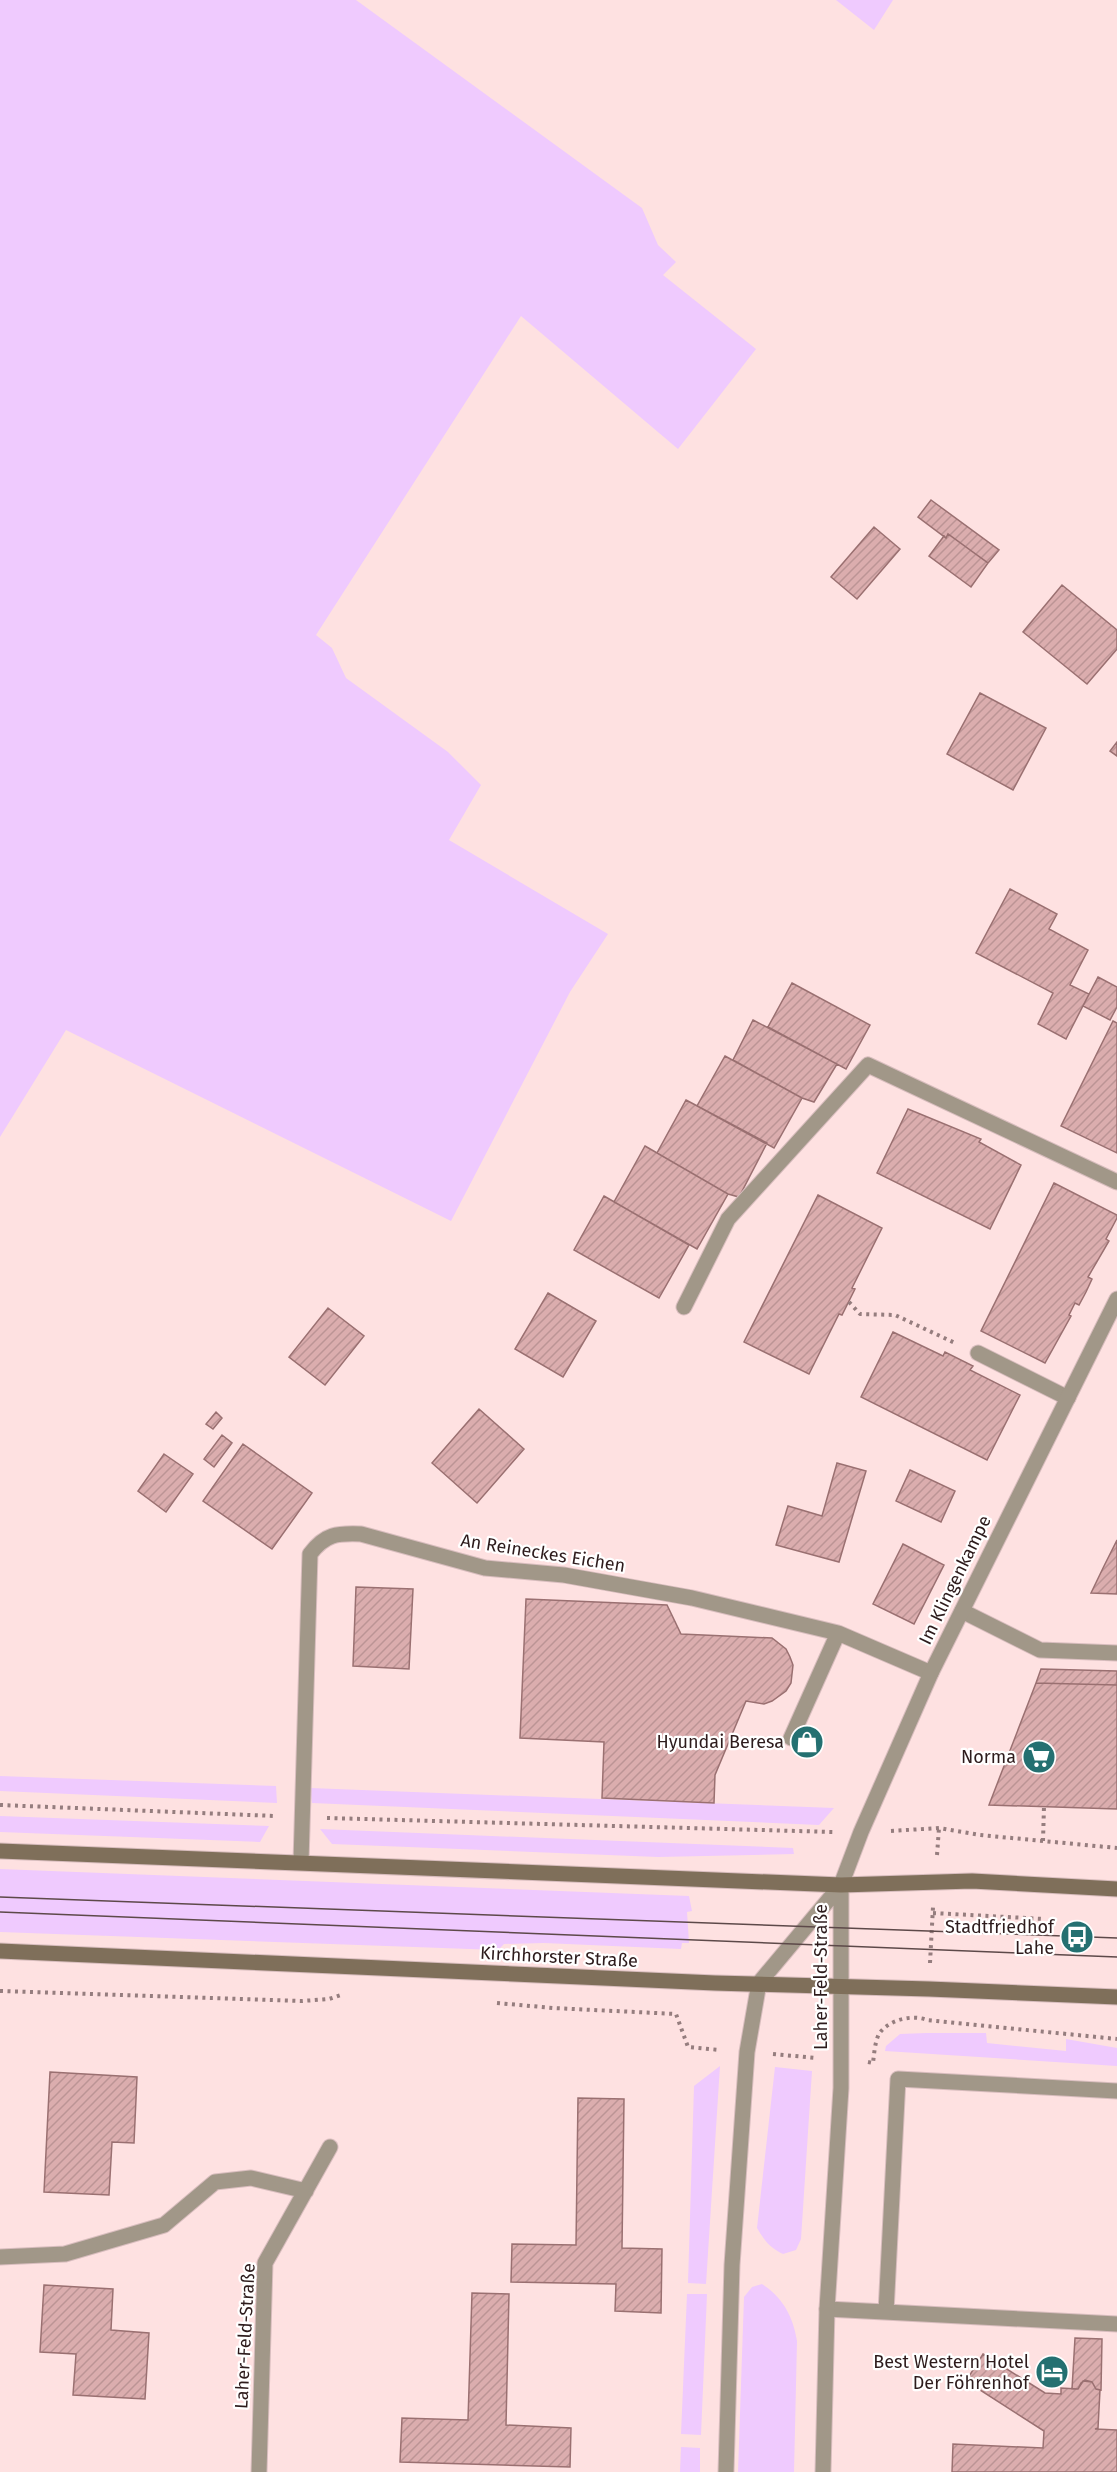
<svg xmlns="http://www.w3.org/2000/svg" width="1117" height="2472" font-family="'Fira Sans',sans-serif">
<defs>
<pattern id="building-hatch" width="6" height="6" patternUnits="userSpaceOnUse" patternTransform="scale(1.5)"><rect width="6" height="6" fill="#dbadae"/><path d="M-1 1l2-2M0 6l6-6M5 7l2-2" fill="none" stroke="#bc9495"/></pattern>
</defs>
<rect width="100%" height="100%" fill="#fee1e1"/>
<path fill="#efcafe" d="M0 0H356L642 208 658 245 676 262 663 275 756 349 678 449 521 316 316 635 332 648 346 678 448 752 481 785 449 840 608 934 570 992 451 1221 66 1030 0 1137Z
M836 0H893L874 30Z
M0 1776 276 1786 277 1803 0 1791Z
M310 1788 834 1808 819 1825 312 1803Z
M0 1816 269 1826 260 1842 0 1832Z
M320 1829 793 1848 794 1854 658 1857 332 1844Z
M0 1869 689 1896 692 1911 687 1912 689 1943H682L681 1949 544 1943 504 1944 498 1950 0 1932Z
M927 2033H986L987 2043 1066 2051V2039L1117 2048V2066L885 2051 886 2046 900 2034Z
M720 2066 706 2284 688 2283 694 2086Z
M775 2067 812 2071 801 2239 796 2250 783 2254C770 2248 764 2240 757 2228Z
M762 2284C783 2298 793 2316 797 2341L794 2472H738L744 2297 752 2287Z
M687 2294H707L701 2435 681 2434Z
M681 2447 700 2448V2472H680Z"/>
<path fill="url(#building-hatch)" stroke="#9a7071" stroke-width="1.5" d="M931 500 999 550 988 563 948 534 946 538 918 517Z
M874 527 900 549 857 599 831 577Z
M948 534 988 563 971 587 929 556 944 536 946 538Z
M1062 585 1117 630V649L1087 684 1023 632Z
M980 693 1046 728 1013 790 947 754Z
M1117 742V756L1110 751Z
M1010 889 1057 914 1049 929 1088 950 1070 985 1089 994 1066 1039 1038 1024 1053 993 976 953Z
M1098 977 1117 987V1007L1110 1020 1083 1006Z
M792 983 870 1025 846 1069 768 1027Z
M753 1020 837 1064 814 1102 802 1098 733 1060Z
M1113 1021 1117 1023V1153L1061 1126Z
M725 1056 802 1098 774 1148 697 1106Z
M686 1100 767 1143 739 1197 728 1194 657 1153Z
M908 1109 981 1139 979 1142 1021 1165 990 1229 877 1173Z
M645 1146 728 1194 697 1249 614 1202Z
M1054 1183 1117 1215V1218L1106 1239 1109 1241 1088 1277 1092 1279 1086 1292 1079 1305 1075 1303 1069 1315 1071 1316 1045 1363 981 1331Z
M818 1195 882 1228 852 1288 855 1289 842 1315 839 1314 809 1374 744 1342Z
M604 1196 689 1245 659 1298 574 1250Z
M548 1293 596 1321 563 1377 515 1349Z
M328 1308 364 1336 325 1385 289 1357Z
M893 1332 943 1356 945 1352 973 1366 970 1370 1020 1395 987 1460 861 1397Z
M479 1409 524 1449 477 1503 432 1463Z
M216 1412 222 1418 213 1429 206 1424Z
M222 1435 232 1443 214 1467 204 1459Z
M243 1444 312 1493 272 1549 203 1501Z
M164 1454 193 1474 166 1512 138 1491Z
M837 1463 866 1471 839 1562 776 1545 788 1506 822 1516Z
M910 1470 955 1491 941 1522 896 1501Z
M1117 1540V1594L1091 1593 1104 1566Z
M903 1544 944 1565 914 1624 873 1604Z
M356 1587 413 1589 409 1669 353 1666Z
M526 1599 667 1605 681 1634 772 1638 786 1649 790 1657 793 1665 791 1683 786 1691 772 1701 764 1704 746 1701 715 1775 714 1803 602 1798 604 1742 520 1738Z
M1041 1669 1117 1671V1685L1036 1683Z
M1036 1683 1117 1685V1809L989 1805Z
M50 2072 137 2077 134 2143 112 2142 109 2195 44 2192Z
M578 2098 624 2099 622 2248 662 2249 661 2313 615 2311 616 2284 511 2282 512 2244 576 2245Z
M44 2285 113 2289 111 2330 149 2333 145 2399 73 2395 76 2354 40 2352Z
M472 2293 509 2294 506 2425 571 2428 570 2467 400 2462 402 2418 468 2420Z
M1075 2338 1102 2339 1101 2390 1096 2389 1092 2382 1085 2380 1081 2383 1078 2389H1072Z
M983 2354 1045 2393 1061 2394V2388L1078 2389 1083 2381 1092 2382 1096 2389 1100 2390 1098 2428 1095 2429 1117 2430V2472H952L953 2444 1043 2448 1044 2431 966 2381Z"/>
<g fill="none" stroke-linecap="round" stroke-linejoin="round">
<defs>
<path id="service" d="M684 1307 728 1219 868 1065 1117 1182
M978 1353 1068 1398
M962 1611 1040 1650 1117 1653
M791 1738 838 1633
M301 1862 310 1554C325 1534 337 1533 361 1534L485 1568 564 1575 692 1598 838 1633 931 1673
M0 2257 65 2254 164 2225 215 2182 251 2178 306 2191
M827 2309 1117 2324
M886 2312 898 2079 1117 2091
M259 2472 265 2263 330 2147"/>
<path id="minor" d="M726 2472 732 2265 747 2052 759 1983 841 1885 861 1832 931 1673 1117 1299
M823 2472 827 2309 841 2088V1885"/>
<path id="secondary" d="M0 1851 841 1885 972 1881 1117 1889
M0 1951 715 1983 929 1989 1117 1997"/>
</defs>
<use href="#service" stroke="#d8bdbe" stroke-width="17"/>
<use href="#minor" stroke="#d8bdbe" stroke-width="17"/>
<use href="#secondary" stroke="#d8bdbe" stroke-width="17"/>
<path stroke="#957d7e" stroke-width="4" stroke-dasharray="3 4.5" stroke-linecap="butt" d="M849 1302 860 1314 895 1315 955 1343
M0 1805 275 1816
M327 1818 833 1832
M891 1831 939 1828 980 1835 1117 1848
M1043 1841 1044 1806
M937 1855 939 1828
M933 1913 1044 1919
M930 1963 933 1907
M0 1991 302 2001 329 1999 341 1995
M497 2003 553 2008 676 2014 688 2047 720 2050
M773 2054 816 2058
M868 2062 873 2063C874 2055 875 2041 879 2034 888 2020 912 2014 927 2020L1117 2039"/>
<use href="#service" stroke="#a19788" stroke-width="15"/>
<use href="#minor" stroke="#a19788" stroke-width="15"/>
<use href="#secondary" stroke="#7f6f5a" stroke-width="15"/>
<path stroke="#5d4949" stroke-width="1.5" d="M0 1897 1117 1938
M0 1912 1117 1957"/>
</g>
<defs>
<symbol id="shop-disc" viewBox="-11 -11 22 22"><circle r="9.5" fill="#247071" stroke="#fff"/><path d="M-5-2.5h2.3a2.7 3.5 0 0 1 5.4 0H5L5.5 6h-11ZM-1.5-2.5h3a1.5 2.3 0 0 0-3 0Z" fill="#fff"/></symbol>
<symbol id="supermarket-disc" viewBox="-11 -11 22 22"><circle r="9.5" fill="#247071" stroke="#fff"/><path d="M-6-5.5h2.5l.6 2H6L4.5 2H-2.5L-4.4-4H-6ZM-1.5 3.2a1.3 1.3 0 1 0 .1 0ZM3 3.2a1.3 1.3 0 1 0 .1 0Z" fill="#fff"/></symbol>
<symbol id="bus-disc" viewBox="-11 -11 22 22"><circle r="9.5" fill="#247071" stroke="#fff"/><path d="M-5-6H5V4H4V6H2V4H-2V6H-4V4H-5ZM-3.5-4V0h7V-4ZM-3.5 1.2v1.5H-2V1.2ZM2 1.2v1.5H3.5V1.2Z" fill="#fff"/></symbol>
<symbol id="hotel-disc" viewBox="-11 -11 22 22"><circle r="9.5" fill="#247071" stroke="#fff"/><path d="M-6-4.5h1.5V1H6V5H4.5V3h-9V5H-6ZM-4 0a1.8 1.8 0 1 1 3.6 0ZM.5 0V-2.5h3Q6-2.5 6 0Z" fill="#fff"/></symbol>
</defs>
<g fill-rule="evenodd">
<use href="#shop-disc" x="788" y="1723" width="38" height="38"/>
<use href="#supermarket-disc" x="1020" y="1738" width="38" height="38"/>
<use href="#bus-disc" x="1058" y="1918" width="38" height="38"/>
<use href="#hotel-disc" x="1033" y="2353" width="38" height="38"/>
</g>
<g text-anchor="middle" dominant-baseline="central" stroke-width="4.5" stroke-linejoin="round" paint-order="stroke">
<g font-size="18" fill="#2d1b1c" stroke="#fff">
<text transform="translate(543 1553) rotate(9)">An Reineckes Eichen</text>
<text transform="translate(955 1580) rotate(-64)">Im Klingenkampe</text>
<text transform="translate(559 1957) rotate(3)">Kirchhorster Straße</text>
<text transform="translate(821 1977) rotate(-90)">Laher-Feld-Straße</text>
<text transform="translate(245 2336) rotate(-87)">Laher-Feld-Straße</text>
</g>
<g font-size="18" fill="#2d1b1c" stroke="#fff" text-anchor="end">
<text x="784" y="1742">Hyundai Beresa</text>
<text x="1016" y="1757">Norma</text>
<text x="1054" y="1927">Stadtfriedhof<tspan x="1054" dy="21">Lahe</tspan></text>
<text x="1029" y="2362">Best Western Hotel<tspan x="1029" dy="21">Der Föhrenhof</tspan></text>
</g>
</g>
</svg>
